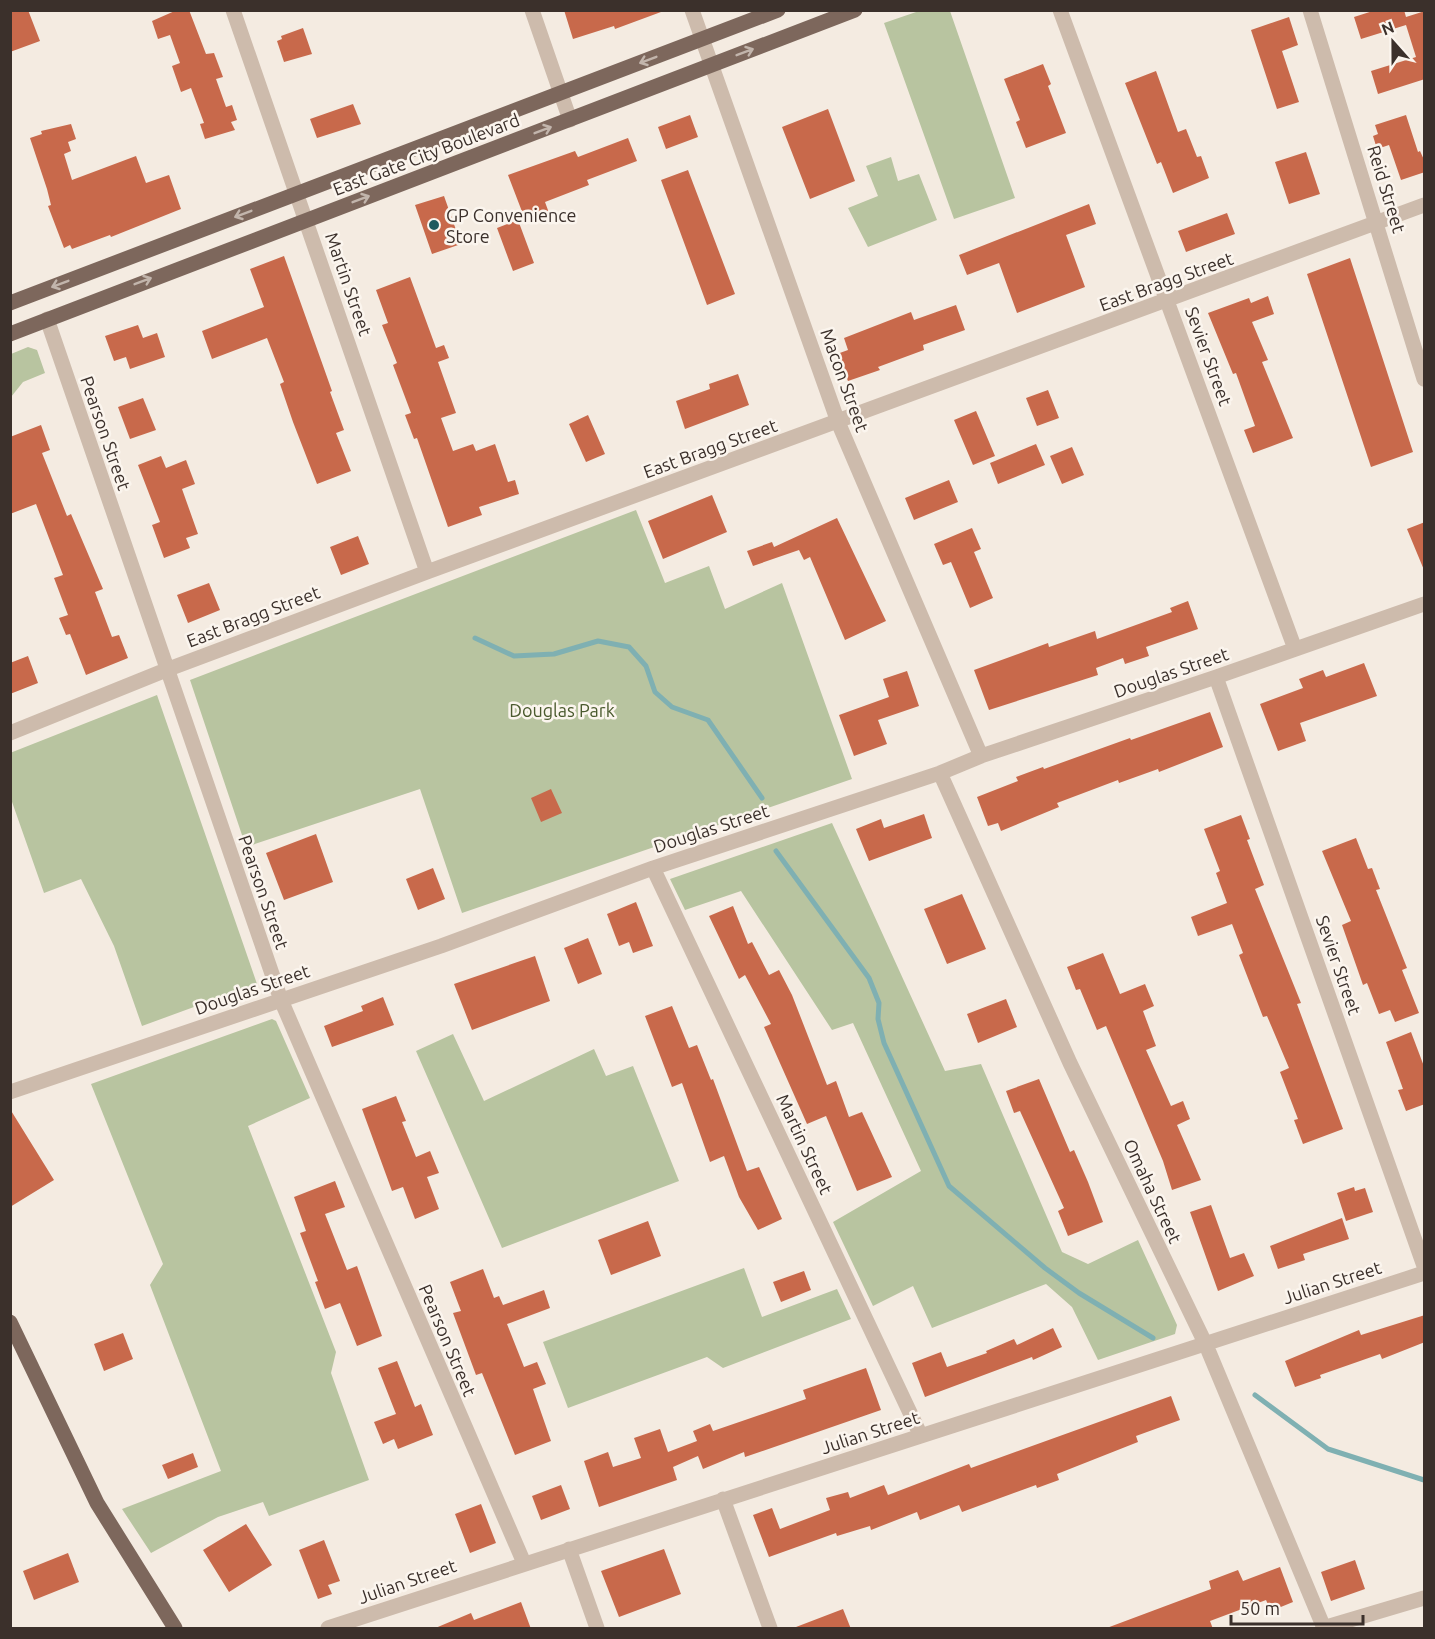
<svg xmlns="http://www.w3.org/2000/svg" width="1435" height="1639" font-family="Ubuntu,sans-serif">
<rect width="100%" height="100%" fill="#f4ebe1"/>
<path fill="#b8c4a0" d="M919 11H950L1015 198 954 219 884 23Z
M891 157 898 181 919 174 937 220 868 247 848 208 878 196 866 166Z
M28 347 37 350 45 373 23 382 11 397V354Z
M636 510 665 583 709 566 725 609 782 583 852 779 462 913 420 789 246 847 190 680Z
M157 695 257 984 142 1026 114 946 81 879 44 893 11 799 10 753Z
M832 823 945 1071 981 1064 1062 1252 1088 1264 1138 1240 1177 1325 1175 1334 1098 1360 1072 1307 1046 1284 932 1328 913 1286 873 1306 833 1222 921 1171 853 1023 832 1030 741 891 685 910 670 879Z
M272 1019 276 1021 310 1098 248 1126 336 1352 331 1373 369 1480 269 1516 263 1502 218 1517 151 1553 122 1509 221 1471 150 1285 163 1264 91 1084Z
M453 1034 484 1101 594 1049 606 1076 633 1066 679 1181 502 1248 416 1051Z
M744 1268 762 1317 837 1289 851 1319 723 1368 707 1357 568 1408 543 1342Z"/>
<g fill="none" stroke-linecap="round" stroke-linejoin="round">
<path stroke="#7fb0b2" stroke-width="5" d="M475 638 514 656 554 654 598 641 629 647 646 666 655 692 672 707 708 720 762 798
M776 851 869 978 879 1003 878 1019 884 1043 949 1186 1045 1268 1079 1293 1153 1338
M1255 1395 1328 1449 1424 1480"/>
</g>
<path fill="#c8694b" d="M10 10H28L40 41 10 52Z
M177 10H189L206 54 214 53 223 77 216 79 226 107 232 105 237 120 231 122 235 130 205 139 200 124 204 123 191 88 181 92 172 66 180 63 170 35 158 39 152 21Z
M564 10H661V12L615 29 614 26 573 39Z
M1376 10H1404L1406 17 1425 11V79L1378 94 1371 71 1416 57 1406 25 1361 39 1354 17Z
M1289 17 1298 45 1282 51 1299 102 1277 109 1251 30Z
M303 28 312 54 284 62 277 41 282 39 281 36Z
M1043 64 1051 84 1048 86 1066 133 1026 148 1016 122 1020 120 1004 79Z
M1156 71 1178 132 1186 129 1197 157 1201 156 1209 178 1173 193 1161 162 1157 164 1125 83Z
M353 104 361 124 317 138 310 119Z
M828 109 855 181 810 199 782 127Z
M690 115 698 137 666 149 658 127Z
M1406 115 1418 152 1420 151 1425 162V172L1401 180 1389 145 1377 149 1373 136 1378 134 1375 125Z
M71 124 76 139 68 142 71 151 64 154 72 180 136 156 146 183 169 175 181 209 111 237 110 235 72 249 70 245 64 248 48 206 51 205 47 189 30 138 42 134 41 131Z
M628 138 637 161 587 180 589 185 545 202 549 213 526 222 508 175 575 151 578 157Z
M1306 152 1320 194 1289 204 1275 162Z
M688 170 735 294 707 305 661 180Z
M444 196 461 244 432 254 415 205Z
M1089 204 1096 224 1066 235 1085 287 1017 313 999 263 967 275 959 255Z
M1227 213 1235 234 1186 252 1178 231Z
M518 220 534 263 513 271 497 228Z
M284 256 332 391 330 392 344 430 336 433 351 471 317 484 293 422 280 384 284 382 267 338 212 359 202 331 264 307 250 269Z
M1350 258 1413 452 1371 467 1307 274Z
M410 277 436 348 444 345 449 358 438 362 456 413 441 418 453 451 473 444 476 451 495 444 508 482 515 480 519 494 479 507 482 515 448 527 417 438 414 439 405 415 411 413 393 365 397 363 382 325 388 323 376 290Z
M1268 296 1274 314 1252 322 1268 360 1262 362 1293 438 1253 453 1244 430 1255 426 1236 373 1233 374 1208 313 1249 298 1251 303Z
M956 305 965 330 923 345 924 350 878 367 880 370 848 381 837 354 848 350 844 338 911 312 914 320Z
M138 325 143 338 157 333 165 357 130 369 126 357 114 361 105 336Z
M738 374 749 405 685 429 676 401 710 389 709 384Z
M1048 390 1059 418 1037 426 1026 398Z
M143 398 156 430 130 439 118 407Z
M976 411 995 456 973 465 954 420Z
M588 415 605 454 586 462 569 424Z
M41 425 50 450 42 453 67 516 71 514 103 589 95 592 112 637 119 635 128 658 86 675 70 634 66 635 59 618 68 615 54 578 63 575 36 504 10 514V437Z
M1036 444 1045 465 998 484 990 463Z
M1072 447 1084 475 1062 484 1050 456Z
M161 456 166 468 186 460 195 484 182 489 198 534 186 538 190 548 164 558 152 525 160 522 138 465Z
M949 480 958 502 914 520 905 498Z
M712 495 727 532 663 559 648 521Z
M837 518 886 621 845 640 810 557 804 560 799 550 753 566 747 551 772 542 774 547Z
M1425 522V570H1424L1407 529Z
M972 528 981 549 974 552 993 598 970 608 951 562 943 565 934 544Z
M358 536 369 564 341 575 330 547Z
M209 583 220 610 188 623 177 595Z
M1188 601 1198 629 1146 647 1149 656 1125 664 1123 658 1096 668 1098 675 989 710 974 670 1048 643 1049 647 1095 631 1097 639 1172 612 1170 608Z
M28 656 38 683 10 694V663Z
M1364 663 1377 696 1300 723 1306 741 1278 751 1260 704 1303 688 1299 679 1323 670 1326 677Z
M907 671 919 706 878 720 887 744 854 756 839 715 889 697 883 679Z
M1210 712 1223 747 1159 772 1158 769 1119 783 1118 780 1057 803 1059 807 1001 831 998 823 988 826 977 797 1018 781 1016 777 1043 767 1044 769 1130 738 1131 740Z
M551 789 562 813 541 822 531 798Z
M924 814 932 838 869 861 856 829 881 819 884 828Z
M1241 815 1250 839 1247 840 1264 885 1255 889 1301 1003 1297 1004 1343 1129 1303 1144 1294 1120 1298 1119 1280 1072 1289 1068 1267 1016 1263 1017 1239 955 1243 953 1232 924 1198 936 1191 917 1227 903 1216 873 1220 871 1204 829Z
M316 834 333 882 284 900 266 853Z
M1356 838 1368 869 1372 868 1380 889 1376 890 1407 968 1402 970 1419 1013 1395 1022 1390 1010 1379 1014 1367 983 1363 985 1342 925 1351 921 1322 851Z
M433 868 445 899 418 910 406 879Z
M962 894 986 949 947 964 924 909Z
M636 902 653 946 633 953 629 942 619 946 607 914Z
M733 906 748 944 752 942 769 975 779 970 792 995 827 1085 836 1081 849 1117 862 1112 892 1177 857 1191 826 1116 807 1124 764 1027 771 1024 745 975 739 979 709 916Z
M588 938 602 974 578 984 564 948Z
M1103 953 1120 994 1145 984 1154 1006 1143 1011 1156 1046 1146 1050 1171 1106 1183 1101 1190 1119 1177 1125 1201 1180 1172 1190 1163 1161 1106 1026 1097 1030 1080 989 1076 990 1067 967Z
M535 956 550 1001 472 1030 454 984Z
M383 997 394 1025 332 1047 324 1026 363 1011 361 1006Z
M1006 999 1017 1027 978 1043 967 1014Z
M672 1006 689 1048 697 1045 711 1080 713 1079 747 1171 759 1167 782 1219 758 1230 739 1197 724 1156 710 1162 682 1083 672 1087 661 1058 645 1016Z
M1411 1032 1425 1069V1104L1406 1111 1398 1090 1403 1089 1386 1042Z
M1039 1079 1070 1152 1074 1150 1088 1182 1103 1222 1068 1236 1058 1211 1064 1208 1020 1111 1014 1113 1006 1091Z
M396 1096 406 1121 402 1122 416 1157 430 1151 439 1173 427 1177 439 1209 415 1219 403 1187 392 1191 362 1109Z
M10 1109 54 1180 10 1207Z
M335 1181 345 1207 325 1214 347 1270 357 1266 382 1336 357 1346 340 1303 325 1309 315 1282 318 1281 300 1233 306 1231 294 1197Z
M1354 1187 1355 1191 1365 1188 1373 1212 1346 1221 1337 1193Z
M1211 1205 1230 1258 1244 1253 1254 1276 1218 1291 1190 1212Z
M1342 1218 1349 1239 1303 1254 1305 1260 1278 1269 1270 1246Z
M648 1221 661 1256 611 1275 598 1240Z
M483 1269 494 1298 499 1296 503 1305 544 1290 550 1308 507 1324 524 1367 537 1362 546 1384 533 1389 551 1441 515 1455 482 1373 476 1375 453 1313 461 1311 450 1282Z
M804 1271 811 1290 781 1302 773 1282Z
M1425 1315V1342L1382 1359 1380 1354 1320 1375 1321 1378 1295 1387 1285 1361 1359 1330 1361 1335Z
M1053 1328 1062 1347 1033 1360 1032 1357 925 1397 912 1363 941 1352 947 1367 987 1353 986 1351 1014 1339 1017 1345Z
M123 1333 133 1359 104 1371 94 1344Z
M397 1361 415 1407 421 1404 433 1435 398 1449 394 1439 383 1444 374 1422 396 1414 378 1368Z
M866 1368 881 1410 745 1457 744 1452 703 1469 698 1456 673 1467 677 1480 599 1507 584 1461 608 1452 613 1467 641 1458 634 1438 660 1429 668 1452 697 1441 693 1431 710 1424 713 1431 806 1399 803 1390Z
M1171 1396 1180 1420 1136 1436 1138 1442 1057 1474 1059 1480 1037 1488 1036 1485 962 1512 959 1505 920 1520 917 1512 871 1530 870 1526 837 1536 836 1533 769 1557 753 1515 772 1508 780 1529 830 1510 826 1498 848 1492 850 1498 884 1485 888 1495 969 1464 971 1468Z
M193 1453 198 1467 168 1479 162 1465Z
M561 1485 570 1509 541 1520 532 1496Z
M481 1504 496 1543 470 1553 455 1514Z
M246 1524 272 1565 229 1592 203 1550Z
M324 1540 340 1581 328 1585 332 1594 318 1599 299 1550Z
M664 1549 681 1594 619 1617 601 1571Z
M68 1553 79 1582 34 1600 23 1571Z
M1355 1560 1365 1589 1331 1601 1321 1572Z
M1280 1567 1293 1602 1271 1611 1266 1600 1210 1621 1213 1629H1104L1211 1589 1209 1581 1238 1570 1243 1581Z
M521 1602 531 1629H433L471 1613 474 1620Z
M843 1609 851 1629H797L796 1627Z"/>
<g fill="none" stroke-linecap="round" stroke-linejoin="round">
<path stroke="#cdbbac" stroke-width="15" d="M233 10 427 572
M532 10 570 120
M692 10 838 422 981 756
M1060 10 1295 649
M1310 10 1424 379
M47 319 281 1000 524 1563
M1216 677 1424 1266
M10 733 166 670 427 572 1424 205
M940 773 1070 1063 1206 1345 1324 1628
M653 868 921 1436
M10 1092 441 946 653 868 940 773 981 756 1216 677 1424 604
M723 1499 770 1628
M569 1549 597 1628
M328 1628 1424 1273
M1323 1628 1424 1598"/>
<path stroke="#7d675c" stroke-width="15" d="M10 303 778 10
M10 334 855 10
M10 1322 97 1503 175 1628"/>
</g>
<defs><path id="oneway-shaft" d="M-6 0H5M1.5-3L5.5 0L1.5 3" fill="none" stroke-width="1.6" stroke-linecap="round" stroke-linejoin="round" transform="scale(1.5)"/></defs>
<g stroke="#c2b5ac">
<use href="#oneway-shaft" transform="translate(745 52) rotate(-21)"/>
<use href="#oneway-shaft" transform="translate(648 60) rotate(159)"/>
<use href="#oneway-shaft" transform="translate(543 130) rotate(-21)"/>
<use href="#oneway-shaft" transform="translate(361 199) rotate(-21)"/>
<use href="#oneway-shaft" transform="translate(243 214) rotate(159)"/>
<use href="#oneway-shaft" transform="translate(143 281) rotate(-21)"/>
<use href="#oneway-shaft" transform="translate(60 284) rotate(159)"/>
</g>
<circle fill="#1f5a5e" stroke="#fbf5ee" stroke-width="2" cx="434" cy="225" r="6"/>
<g text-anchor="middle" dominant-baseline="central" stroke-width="5" stroke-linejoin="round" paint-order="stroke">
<g font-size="18" fill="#3b302b" stroke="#fbf5ee">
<text transform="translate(426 154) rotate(-21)">East Gate City Boulevard</text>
<text transform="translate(1387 189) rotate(73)">Reid Street</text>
<text transform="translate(1166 281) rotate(-20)">East Bragg Street</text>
<text transform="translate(349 284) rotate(71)">Martin Street</text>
<text transform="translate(1209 356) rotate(70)">Sevier Street</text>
<text transform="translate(845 380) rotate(70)">Macon Street</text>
<text transform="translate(106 433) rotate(71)">Pearson Street</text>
<text transform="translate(710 448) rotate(-20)">East Bragg Street</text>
<text transform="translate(253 616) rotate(-21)">East Bragg Street</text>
<text transform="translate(1171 672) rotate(-19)">Douglas Street</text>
<text transform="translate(711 828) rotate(-18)">Douglas Street</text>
<text transform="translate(264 892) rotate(71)">Pearson Street</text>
<text transform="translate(1339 965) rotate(71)">Sevier Street</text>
<text transform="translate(252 989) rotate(-19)">Douglas Street</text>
<text transform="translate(805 1144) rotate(65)">Martin Street</text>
<text transform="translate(1153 1191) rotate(65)">Omaha Street</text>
<text transform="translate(1332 1282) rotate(-18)">Julian Street</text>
<text transform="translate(448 1340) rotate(67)">Pearson Street</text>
<text transform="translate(870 1432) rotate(-18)">Julian Street</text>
<text transform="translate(407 1581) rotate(-19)">Julian Street</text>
</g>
<g font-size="18" fill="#3b302b" stroke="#fbf5ee" text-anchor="start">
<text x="446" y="215">GP Convenience<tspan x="446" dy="21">Store</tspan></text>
</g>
<g font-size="18" fill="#4a5a2e" stroke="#fbf5ee">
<text x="562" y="710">Douglas Park</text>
</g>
</g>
<rect width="1435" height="1639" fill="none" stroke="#3b302b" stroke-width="24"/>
<g transform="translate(1393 42) rotate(339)" stroke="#fbf5ee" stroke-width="4.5" paint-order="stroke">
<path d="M0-4.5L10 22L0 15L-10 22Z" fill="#3b302b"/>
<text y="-9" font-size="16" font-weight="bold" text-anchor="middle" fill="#3b302b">N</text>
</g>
<path d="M1231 1615v9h132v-9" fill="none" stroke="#3b302b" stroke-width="3"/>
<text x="1240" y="1615" font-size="18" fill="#3b302b" stroke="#fbf5ee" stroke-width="4.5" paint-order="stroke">50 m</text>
</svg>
